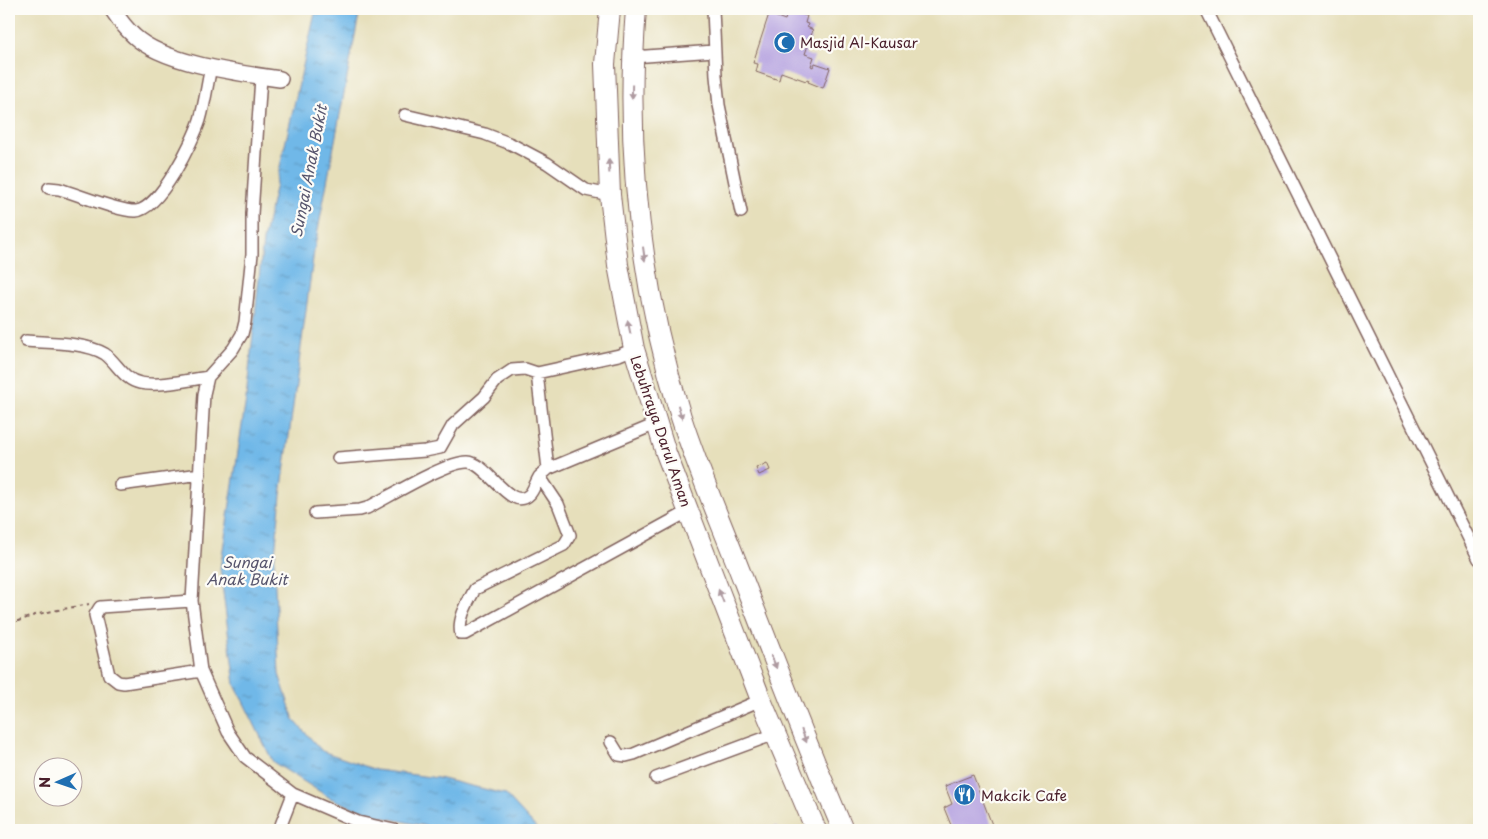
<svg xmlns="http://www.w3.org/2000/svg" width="1488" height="839" font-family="'Playpen Sans',sans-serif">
<defs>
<pattern id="water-ripples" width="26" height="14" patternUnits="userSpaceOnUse" patternTransform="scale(1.25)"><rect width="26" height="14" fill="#70b8e8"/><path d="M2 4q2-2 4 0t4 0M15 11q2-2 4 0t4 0" fill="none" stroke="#5e95bc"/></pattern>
</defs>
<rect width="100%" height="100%" fill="#fdfcf7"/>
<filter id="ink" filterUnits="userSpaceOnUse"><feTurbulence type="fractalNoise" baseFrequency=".02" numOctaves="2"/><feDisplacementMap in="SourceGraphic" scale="10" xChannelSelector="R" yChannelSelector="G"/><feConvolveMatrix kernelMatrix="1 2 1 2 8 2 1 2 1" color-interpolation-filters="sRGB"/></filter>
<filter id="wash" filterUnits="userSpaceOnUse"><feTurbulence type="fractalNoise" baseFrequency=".0096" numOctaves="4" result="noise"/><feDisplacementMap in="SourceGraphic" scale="20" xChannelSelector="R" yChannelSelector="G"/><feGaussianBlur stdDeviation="1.12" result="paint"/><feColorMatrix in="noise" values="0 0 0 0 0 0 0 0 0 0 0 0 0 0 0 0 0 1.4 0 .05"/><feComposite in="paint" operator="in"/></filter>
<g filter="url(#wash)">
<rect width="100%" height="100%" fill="#e6dfbb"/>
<path fill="url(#water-ripples)" stroke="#5d6c8a" d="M316 9H360L314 251 281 495 274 564 279 674 294 720 322 751 376 770 438 778 505 794 538 830H440L430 827 372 815 330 798 273 762 235 685 220 569 246 399 263 241Z"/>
<g id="blocks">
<path fill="#b29fdf" d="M788 10 807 16 805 23 808 24 807 27 813 30 805 54 814 57 811 66 813 67 815 63 830 68 823 88 808 82 809 80 807 79 806 81 781 72 779 80 756 72 758 64 753 63 769 14 785 20Z
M767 463 770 470 759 475 756 468Z
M973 775 994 830H953L944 808 952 804 945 786Z
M777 826 779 830H767Z"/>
</g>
</g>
<g filter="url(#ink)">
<use href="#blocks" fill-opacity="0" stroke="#81625d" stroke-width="1"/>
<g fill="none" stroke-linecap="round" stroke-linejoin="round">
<defs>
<path id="street" d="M713 9 716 76 719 105 741 212
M1206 9 1479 559
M633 57 714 51
M261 77 252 214V254L245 322 242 334 233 349 208 377 204 394 192 601 201 671 228 732 245 757 293 794 358 822 394 830
M405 115 485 134 511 144 547 163 586 190 610 195
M49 188 59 189C77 194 120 212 136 211 160 209 193 141 200 120 205 103 207 85 211 67
M26 341C48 343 85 342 105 354 117 363 124 380 140 383 159 387 188 380 208 377
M537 373 548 469
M338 458 425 451 440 448 453 425 484 397 497 380 512 370 525 369 537 373 619 355 634 349
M540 477 558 504 570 535 564 545 475 589C468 602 457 620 461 634H465L689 511
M120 485 200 474
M315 513 360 510 367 508C389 497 447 461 468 462 488 463 511 514 530 494 534 489 536 482 539 477 542 474 545 472 548 469L656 424
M192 601 100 607 95 615 109 675 118 682 124 683 201 671
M611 742 619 755 626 756 634 754 761 700
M656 778 775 734
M279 830 293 794"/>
<path id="secondary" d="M112 9C118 18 125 28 134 36 164 64 239 73 280 79"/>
<path id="highway" d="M610 9 605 64 610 195 618 265 634 349 666 453 761 700 816 830
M636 9C625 147 640 285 681 417 699 473 723 527 744 582 776 665 808 748 843 830"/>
</defs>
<use href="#street" stroke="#81625d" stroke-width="14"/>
<use href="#secondary" stroke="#81625d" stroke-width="18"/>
<use href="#highway" stroke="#81625d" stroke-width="22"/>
<path stroke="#81625d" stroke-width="2" stroke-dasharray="4 4" stroke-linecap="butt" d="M9 621H18L38 614 89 604"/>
<use href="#street" stroke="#fff" stroke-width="11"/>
<use href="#secondary" stroke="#fff" stroke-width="15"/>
<use href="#highway" stroke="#fff" stroke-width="20"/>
</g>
<defs><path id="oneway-solid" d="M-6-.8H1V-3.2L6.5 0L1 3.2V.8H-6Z" transform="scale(1.25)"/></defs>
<g fill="#ae9aa0">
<use href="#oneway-solid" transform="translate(632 92) rotate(91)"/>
<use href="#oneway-solid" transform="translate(609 166) rotate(-93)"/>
<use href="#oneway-solid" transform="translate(644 254) rotate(82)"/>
<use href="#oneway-solid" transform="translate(629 327) rotate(-102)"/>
<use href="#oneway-solid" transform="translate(680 412) rotate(73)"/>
<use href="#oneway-solid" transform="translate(721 596) rotate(-111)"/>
<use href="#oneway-solid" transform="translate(774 662) rotate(69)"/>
<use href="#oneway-solid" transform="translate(804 736) rotate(68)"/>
</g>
</g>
<defs>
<symbol id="mosque-disc" viewBox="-11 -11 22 22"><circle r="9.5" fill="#1f6fb2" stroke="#fdfcf7"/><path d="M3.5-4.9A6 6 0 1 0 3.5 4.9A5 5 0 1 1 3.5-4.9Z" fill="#fff"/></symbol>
<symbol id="restaurant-disc" viewBox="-11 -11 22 22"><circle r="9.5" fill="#1f6fb2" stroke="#fdfcf7"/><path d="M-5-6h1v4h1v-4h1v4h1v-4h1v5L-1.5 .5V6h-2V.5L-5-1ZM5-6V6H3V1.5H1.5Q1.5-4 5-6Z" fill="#fff"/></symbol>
</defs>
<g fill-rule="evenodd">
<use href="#mosque-disc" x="772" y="30" width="25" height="25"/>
<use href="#restaurant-disc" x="952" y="782" width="25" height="25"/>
</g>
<g text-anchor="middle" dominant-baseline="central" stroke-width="4.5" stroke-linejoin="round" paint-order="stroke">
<g font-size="14" fill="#4a1f2b" stroke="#fdfcf7" text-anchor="start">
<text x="800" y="42">Masjid Al-Kausar</text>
<text x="981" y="795">Makcik Cafe</text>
</g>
<g font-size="14" fill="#4a1f2b" stroke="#fdfcf7">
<text transform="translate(661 431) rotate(71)">Lebuhraya Darul Aman</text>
</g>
<g font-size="15" font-style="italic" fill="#57556d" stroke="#fdfcf7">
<text transform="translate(308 171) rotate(-79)">Sungai Anak Bukit</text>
<text x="247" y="561">Sungai<tspan x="247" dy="17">Anak Bukit</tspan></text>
</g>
</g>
<rect width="1488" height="839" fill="none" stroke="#fdfcf7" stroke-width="30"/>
<g transform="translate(58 782) rotate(268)"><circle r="24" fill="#fdfcf7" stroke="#b5a4a5"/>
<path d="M0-4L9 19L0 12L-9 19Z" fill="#1f6fb2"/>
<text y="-8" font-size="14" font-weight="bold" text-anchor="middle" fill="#4a1f2b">N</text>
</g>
</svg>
